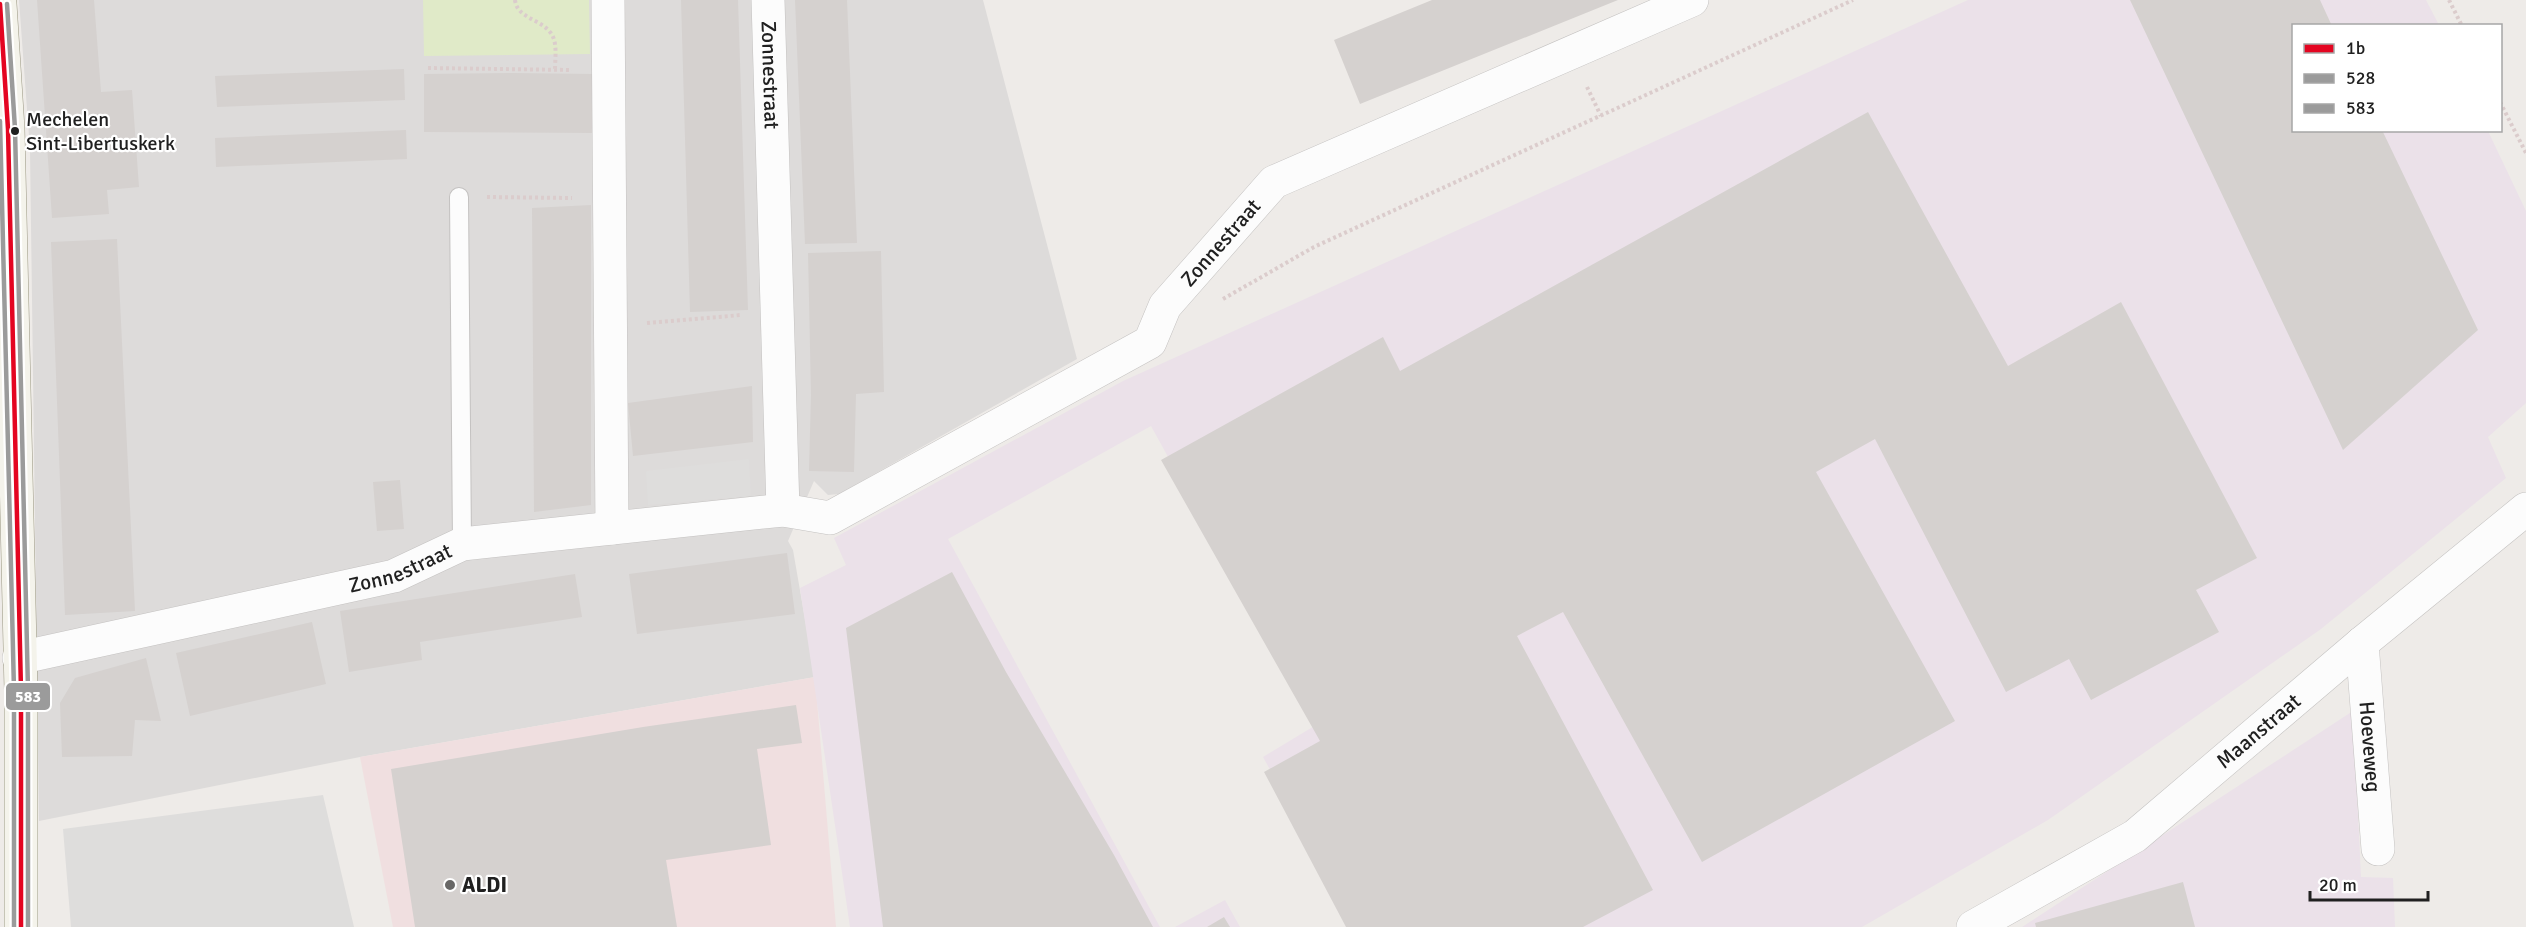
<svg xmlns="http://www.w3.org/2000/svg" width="2526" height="927" font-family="Signika,sans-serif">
<rect width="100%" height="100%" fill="#eeebe8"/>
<path fill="#dddbda" d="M19 0H983L1077 359 839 494 828 495 814 481 788 541 793 550 815 677 360 757 39 821 30 150Z"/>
<path fill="#f0dfe0" d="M815 677 836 927H393L360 757Z"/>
<path fill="#ebe1e9" d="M1968 0H2426L2439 25 2294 26V130L2488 131 2526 211V403L2488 437 2506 478 2321 629 2048 820 1862 927H1357L1263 757 1316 725 1151 426 948 539 1160 927H850L800 588 846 565 834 538 1123 381Z
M2353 711 2361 877 2393 878 2395 927H2022Z
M1225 900 1240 927H1175Z"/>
<path fill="#e0eac8" d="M423 0H589L590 54 424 56Z"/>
<path fill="#dedddc" d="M749 459 751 496 648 505 646 471Z
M323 795 354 927H71L63 829Z"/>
<path fill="#d5d1cf" d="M37 0H94L101 92 132 90 139 187 107 190 109 214 52 218Z
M681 0H738L748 310 690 312Z
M795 0H847L857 243 805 244Z
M1432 0H1618L1360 104 1334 40Z
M2130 0H2320L2332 26H2294V130H2382L2478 330 2343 450Z
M404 69 405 100 217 107 215 76Z
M512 73 594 74V133L424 132V74Z
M1868 112 2008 366 2121 302 2257 558 2196 590 2219 632 2091 700 2069 659 2006 692 1875 439 1816 472 1955 721 1702 862 1563 612 1517 636 1653 890 1583 927H1346L1264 772 1320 741 1161 460 1383 337 1400 371Z
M406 130 407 159 216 167 215 138Z
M591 205V505L534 512 532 208Z
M117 239 135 611 65 615 51 242Z
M881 251 884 392 856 394 854 472 809 471 811 394 808 253Z
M752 386 753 442 633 456 628 403Z
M400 480 404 529 377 531 373 482Z
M787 553 795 614 637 634 629 574Z
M952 572 1006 672 1114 855 1153 927H883L846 628Z
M575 574 582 617 420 642 422 660 349 672 340 611Z
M312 622 326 684 190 716 176 653Z
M146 658 161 721 135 720 132 756 62 757 60 703 75 678Z
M796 705 802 743 757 749 771 845 666 860 677 927H415L391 769 643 727Z
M2183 882 2195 927H2036L2035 923Z
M1224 917 1230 927H1207Z"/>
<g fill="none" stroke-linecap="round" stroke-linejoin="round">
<defs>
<path id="service" d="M459 197 462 544"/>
<g id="minor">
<path d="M608 0 612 528"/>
<path id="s1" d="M768 0 783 510"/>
<path id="s2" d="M2362 643 2378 849"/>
<path id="s3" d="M19 658 394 576 462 544 783 510 830 518 1150 342 1165 306 1274 182 1692 0"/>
<path id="s4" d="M1973 927 2135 836 2362 643 2526 509"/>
</g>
<path id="secondary" d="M0 4 8 129 21 690V927"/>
</defs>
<use href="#service" stroke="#c4c2c1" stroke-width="20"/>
<use href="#minor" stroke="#c4c2c1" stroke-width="34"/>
<use href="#secondary" stroke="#999680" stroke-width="34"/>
<path stroke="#dbcccc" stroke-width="4" stroke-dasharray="3 3" stroke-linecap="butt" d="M515 0C517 18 540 19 550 32 558 41 555 58 555 70
M2449 0 2462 26
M428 68 572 70
M1587 87 1601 116
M2500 102 2526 153
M487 197 572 198
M1223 299 1314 247 1853 0
M647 323 741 315"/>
<use href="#service" stroke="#fcfcfc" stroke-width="18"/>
<use href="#minor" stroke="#fcfcfc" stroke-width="33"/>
<use href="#secondary" stroke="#f4f3eb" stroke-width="33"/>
<defs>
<path id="bus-1" d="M0 4 8 129 21 690V927"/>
<path id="bus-2" d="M0 121 14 690V927"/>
<path id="bus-3" d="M7 4 15 129 28 690V927"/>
</defs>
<use href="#bus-1" stroke="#fff" stroke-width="9"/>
<use href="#bus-2" stroke="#fff" stroke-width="9"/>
<use href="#bus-3" stroke="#fff" stroke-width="9"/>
<use href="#bus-1" stroke="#e40521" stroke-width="4.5"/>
<use href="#bus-2" stroke="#9b9b9b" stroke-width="4.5"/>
<use href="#bus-3" stroke="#9b9b9b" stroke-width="4.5"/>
</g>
<circle fill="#202020" stroke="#fff" stroke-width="2" cx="15" cy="131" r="5"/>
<circle fill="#686766" stroke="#fff" stroke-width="2" cx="450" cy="885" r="6"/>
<g text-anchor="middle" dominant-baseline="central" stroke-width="4.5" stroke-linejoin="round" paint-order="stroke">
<g font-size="20" fill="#202020" stroke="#fff" text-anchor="start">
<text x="26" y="119">Mechelen<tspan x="26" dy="24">Sint-Libertuskerk</tspan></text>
</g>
<g font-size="21" fill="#202020" stroke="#fff">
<text stroke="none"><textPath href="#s1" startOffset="75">Zonnestraat</textPath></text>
<text stroke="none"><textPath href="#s3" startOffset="1318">Zonnestraat</textPath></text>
<text stroke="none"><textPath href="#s3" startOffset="392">Zonnestraat</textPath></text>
<text stroke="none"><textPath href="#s4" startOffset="348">Maanstraat</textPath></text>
<text stroke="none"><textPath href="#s2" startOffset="104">Hoeveweg</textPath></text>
</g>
<g font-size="21" font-weight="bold" fill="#202020" stroke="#fff" text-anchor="start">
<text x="462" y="885">ALDI</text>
</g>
</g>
<rect stroke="#fff" stroke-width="2" x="5" y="682" width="46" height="29" rx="6" fill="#9b9b9b"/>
<g font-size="16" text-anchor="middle" font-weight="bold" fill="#fff">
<text x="28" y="702">583</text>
</g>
<rect x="2292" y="24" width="210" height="108" fill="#ffffff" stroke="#a6a6a6" stroke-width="1.5"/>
<rect x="2304" y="44" width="30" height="9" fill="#e40521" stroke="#a6a6a6" stroke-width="1.5"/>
<text x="2346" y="54" font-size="18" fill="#202020">1b</text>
<rect x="2304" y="74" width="30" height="9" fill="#9b9b9b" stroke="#a6a6a6" stroke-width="1.5"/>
<text x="2346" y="84" font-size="18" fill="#202020">528</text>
<rect x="2304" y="104" width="30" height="9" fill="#9b9b9b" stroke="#a6a6a6" stroke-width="1.5"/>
<text x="2346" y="114" font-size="18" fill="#202020">583</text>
<path d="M2310 891v9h118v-9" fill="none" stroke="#202020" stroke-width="3"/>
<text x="2319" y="891" font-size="18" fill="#202020" stroke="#ffffff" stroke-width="4.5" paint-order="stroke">20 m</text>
</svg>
